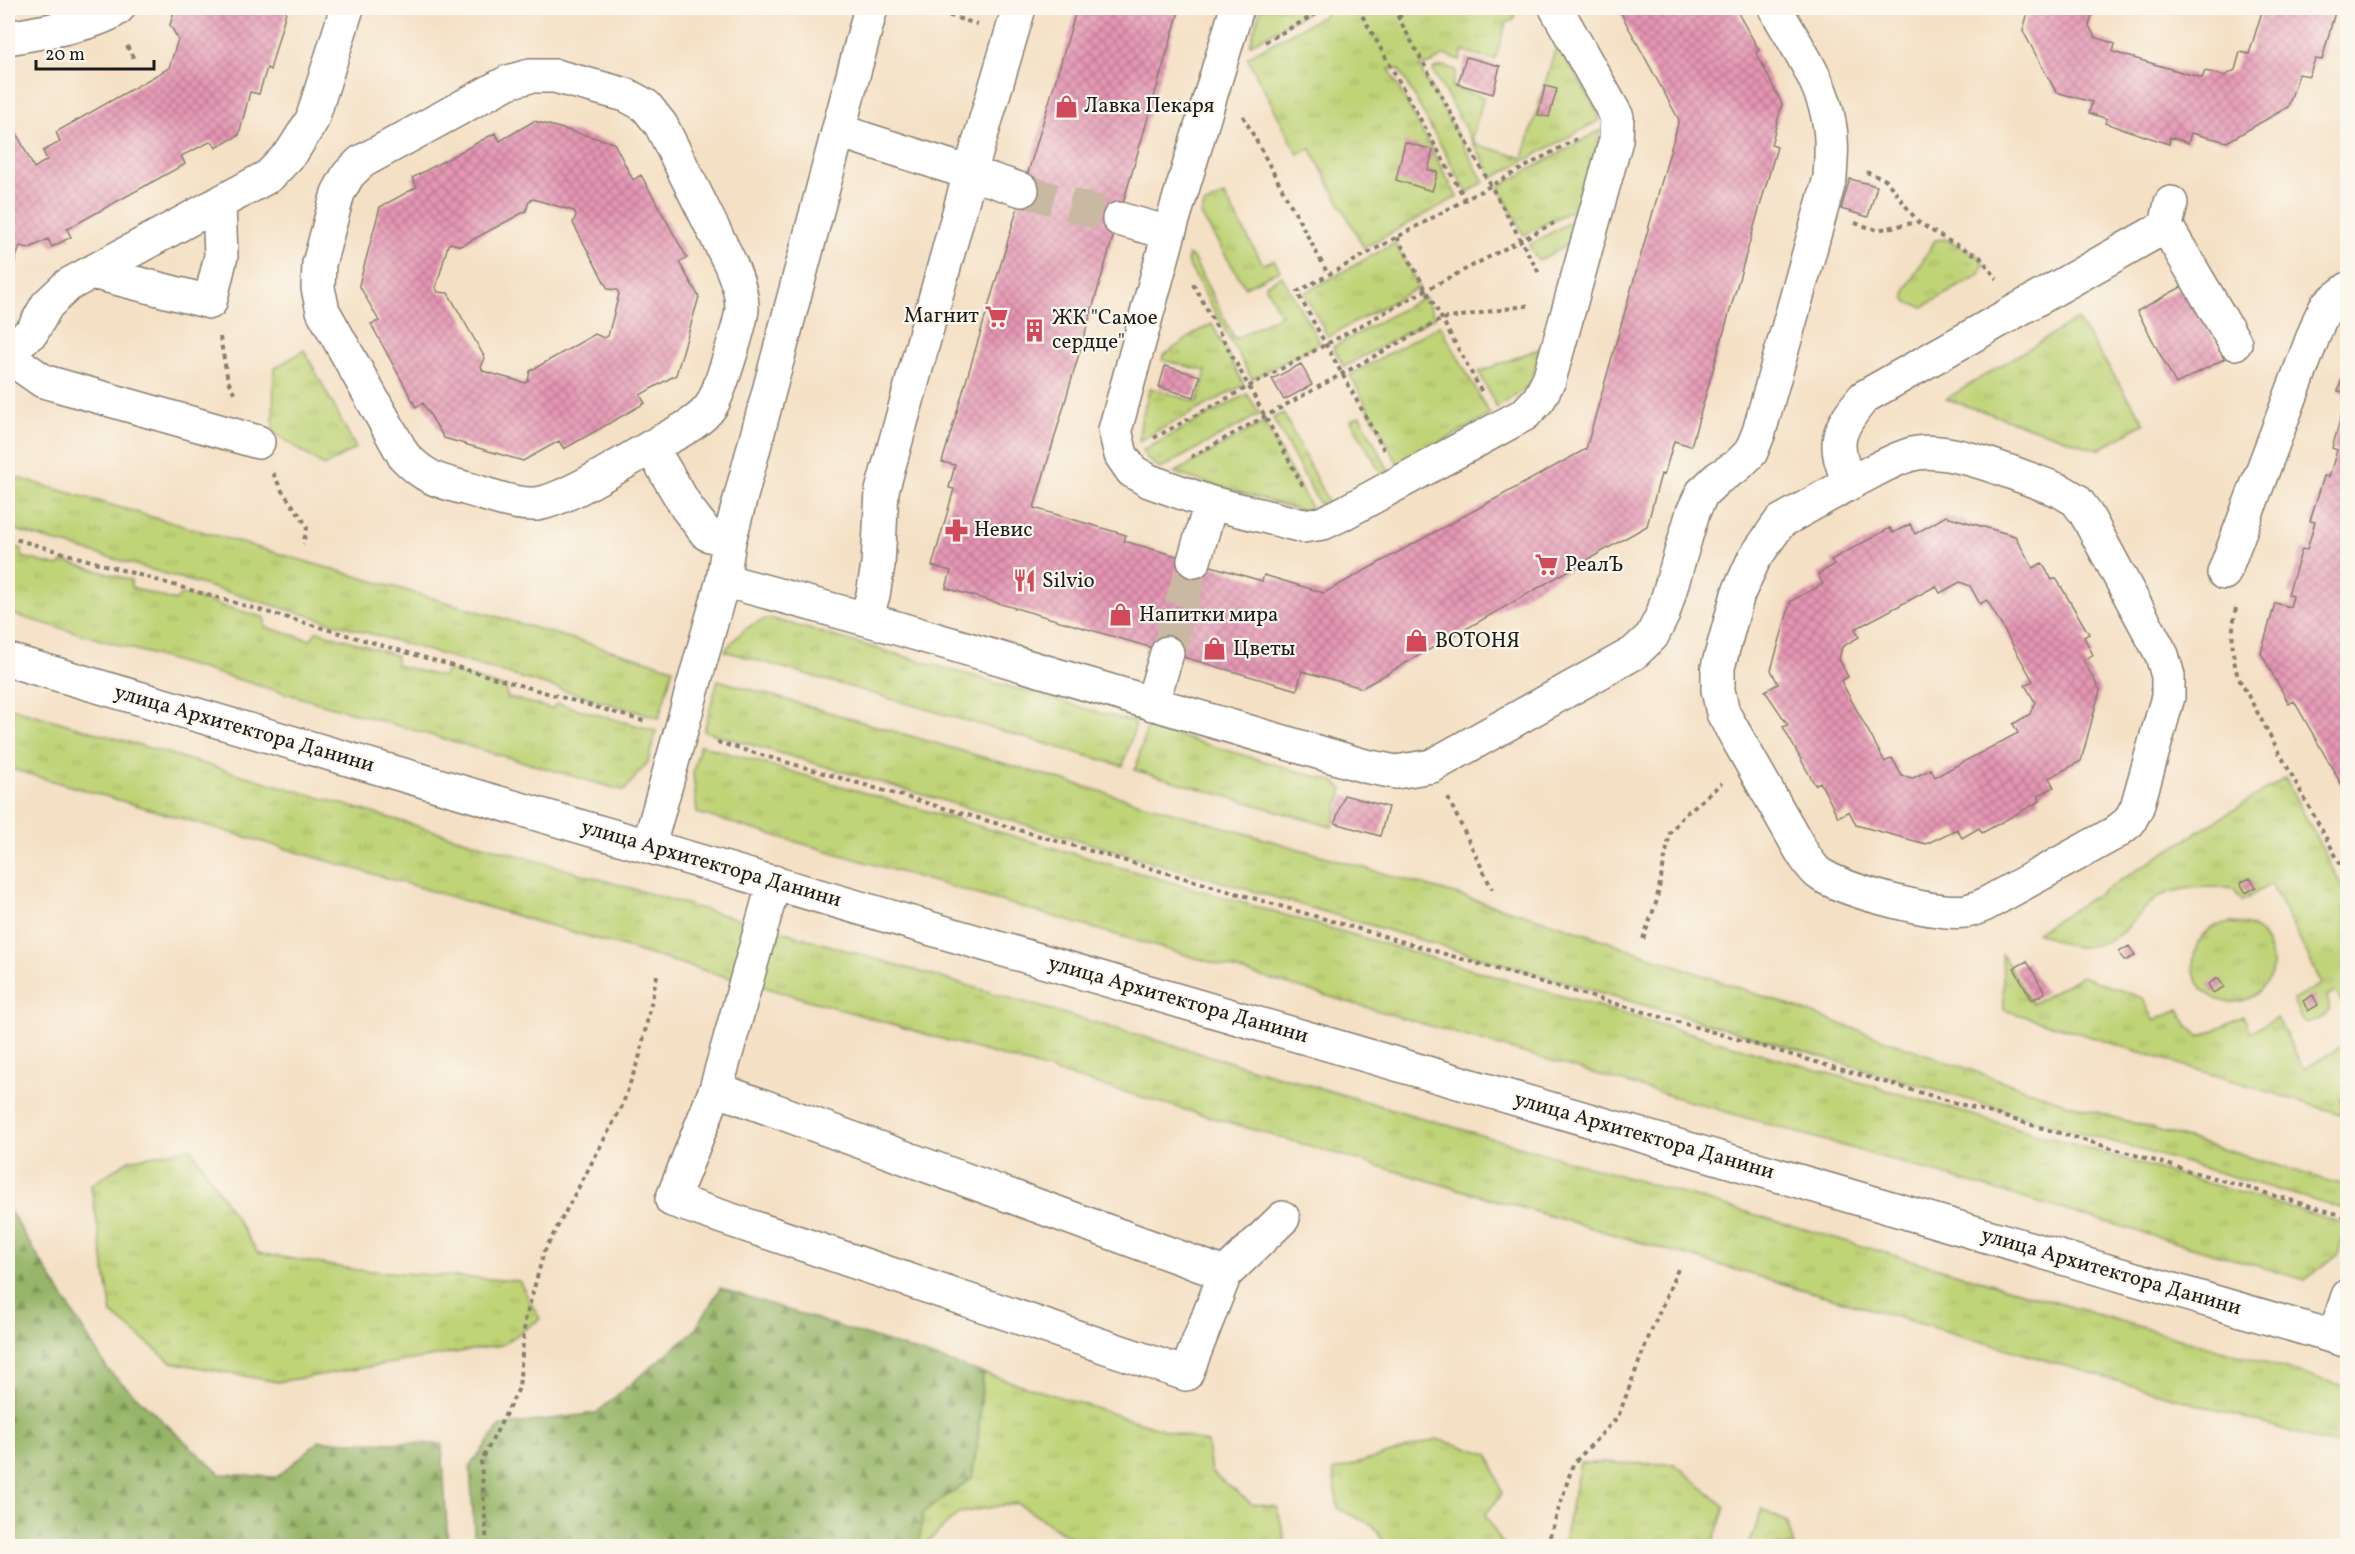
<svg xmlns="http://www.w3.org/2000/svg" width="2355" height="1554" font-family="Vollkorn,serif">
<defs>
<pattern id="grass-tufts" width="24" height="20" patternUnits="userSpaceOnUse" patternTransform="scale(1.5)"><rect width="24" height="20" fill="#bfd377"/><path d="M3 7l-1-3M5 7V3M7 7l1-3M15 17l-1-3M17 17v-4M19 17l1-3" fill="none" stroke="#a4b566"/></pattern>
<pattern id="forest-firs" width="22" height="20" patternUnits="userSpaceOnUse" patternTransform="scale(1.5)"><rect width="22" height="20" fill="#97b568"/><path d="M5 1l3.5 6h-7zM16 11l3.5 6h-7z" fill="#7a9255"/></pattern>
<pattern id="building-cross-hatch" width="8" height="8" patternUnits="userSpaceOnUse" patternTransform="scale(1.5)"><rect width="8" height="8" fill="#e595b3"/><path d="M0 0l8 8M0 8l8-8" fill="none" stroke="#b97991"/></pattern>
</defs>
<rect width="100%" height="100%" fill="#fbf7ec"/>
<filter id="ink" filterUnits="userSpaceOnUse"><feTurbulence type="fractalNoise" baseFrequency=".0167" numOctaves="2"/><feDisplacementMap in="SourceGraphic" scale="12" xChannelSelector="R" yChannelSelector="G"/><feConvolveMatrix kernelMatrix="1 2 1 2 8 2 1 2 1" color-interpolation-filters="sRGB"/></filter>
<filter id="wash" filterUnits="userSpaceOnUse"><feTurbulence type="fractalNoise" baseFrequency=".008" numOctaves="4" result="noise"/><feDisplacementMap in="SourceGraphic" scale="24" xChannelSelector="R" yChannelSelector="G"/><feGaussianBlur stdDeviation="1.35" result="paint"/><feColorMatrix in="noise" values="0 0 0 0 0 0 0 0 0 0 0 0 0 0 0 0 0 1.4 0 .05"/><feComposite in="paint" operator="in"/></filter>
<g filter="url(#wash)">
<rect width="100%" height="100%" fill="#f4e0c4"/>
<path fill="url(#grass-tufts)" stroke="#6e784a" stroke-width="1.5" d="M1261 8H1315L1250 45Z
M1324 8H1514V20L1506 23 1495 60 1463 51 1460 60 1444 55 1432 63 1419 67 1484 182 1467 193 1399 69H1389L1457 197 1364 248 1310 148 1298 154 1247 57 1325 15Z
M1557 43 1596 109 1600 120 1493 178 1433 71 1434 68 1445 66 1456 70 1452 88 1484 97 1472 137 1475 144 1523 158Z
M1601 130 1582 205 1524 235 1498 187Z
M1224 195 1263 264 1274 260 1280 270 1245 287 1201 215 1204 205Z
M1579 217 1572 242 1538 261 1529 245Z
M1945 239 1980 257C1985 264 1984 268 1979 275L1923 307 1908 303 1905 297 1906 289 1935 240Z
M1395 243 1419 287 1328 337 1304 293Z
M1189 255 1193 258 1235 339 1281 315 1265 285 1282 276 1320 343 1252 379 1187 262Z
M1424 297 1435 317 1344 367 1333 347Z
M2077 319 2145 423 2098 450 1946 399Z
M1212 324 1244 385 1139 441 1141 420 1150 388 1197 402 1206 371 1162 360 1163 356 1197 332Z
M1440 325 1490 415 1399 466 1350 375Z
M1541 348 1530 385 1497 408 1479 372Z
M304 350 356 448 324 466 273 432 274 369Z
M1247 394 1260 414 1160 469 1146 457 1142 451Z
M1283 413 1329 504 1321 507 1273 418Z
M1360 416 1389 471 1382 475 1351 420Z
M1264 422 1312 510H1299L1174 473Z
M8 475 673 668 659 718 8 528Z
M8 545 22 549V557L58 566 64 561 131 580V587L175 601 182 594 265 618V627L310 640 317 631 396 655V665L442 677 448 670 506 688 507 697 552 709 557 703 656 731 648 762 624 791 8 613Z
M770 618 1136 723 1123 766 725 651C738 634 749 623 770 618Z
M718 680 1564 926 2059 1101 2347 1186V1210L704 731Z
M8 707 744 921 745 938 734 979 8 768Z
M1147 727 1335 782 1343 789 1332 827 1135 770Z
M700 745 2347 1224V1226L2338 1254 2305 1280 697 813 693 772Z
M2285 778 2347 896V1012L2335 991 2327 996 2330 1010C2323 1019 2316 1023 2304 1022L2298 1013 2293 1000 2322 984 2271 884 2242 901 2234 889C2212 886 2187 886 2165 894 2149 900 2139 916 2127 928 2116 939 2097 947 2081 947 2068 948 2049 937 2037 932Z
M2232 923C2237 924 2245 924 2250 926 2269 935 2278 964 2267 982 2239 1024 2180 995 2196 948 2199 940 2206 931 2213 927 2219 924 2226 924 2232 923Z
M780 931 2347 1387V1448L757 985 769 943Z
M2002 954 2032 1004 2082 976 2143 998 2154 1020 2179 1009 2187 1025 2200 1037 2243 1016 2251 1032 2277 1018 2304 1069 2347 1043V1095L2340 1099 2347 1116 2004 1010Z
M191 1148 258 1253 357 1270 519 1281 540 1319 502 1345 277 1382 171 1362 112 1314 91 1185 129 1160Z
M983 1373 1207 1443 1211 1472 1252 1504 1277 1507 1286 1543 1282 1546H1097L1068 1536 1017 1503 959 1513 923 1546H919L923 1513 972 1477 978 1439Z
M1436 1439 1489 1454 1502 1494 1485 1515 1504 1546H1386L1373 1525 1338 1509 1333 1471Z
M1580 1463 1675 1464 1725 1507 1712 1546H1563Z
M1762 1509 1787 1522 1794 1546H1749Z"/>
<path fill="url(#forest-firs)" stroke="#5a6842" stroke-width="1.5" d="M8 1208 108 1370 220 1474 277 1477 319 1441 442 1444 448 1546H8Z
M720 1288 983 1373 978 1439 972 1478 923 1513 919 1546H475L470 1466 500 1426 596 1413 695 1330Z"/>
<g id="blocks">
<path fill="url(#building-cross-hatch)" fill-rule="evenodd" d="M175 8H287L270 70 267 68 259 94 250 92 239 135 216 148 212 141 181 156 185 164 67 229 71 237 52 247 48 239 30 248 20 246 8 282V133L15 130 34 168 47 160 43 151 60 142 56 132 169 68 178 39 170 25Z
M1077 8H1180L1034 508 1126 535 1124 541 1194 561 1262 581 1264 575 1324 593 1586 449 1679 120 1618 8H1735L1759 50 1756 52 1782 104 1771 145 1777 147 1691 446 1674 441 1664 475 1661 474 1647 526 1362 688 1302 671 1297 690 946 588 951 571 932 566 954 489 949 488 955 465 942 462Z
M2029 8H2094L2089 26 2095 37 2115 44 2113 52 2202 78 2205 71 2225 76 2235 70 2240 52 2249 54 2263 8H2336L2322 60 2315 59 2309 76 2299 74 2288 107 2227 142 2191 133 2188 143 2170 137 2169 144 2105 123 2107 119 2089 113 2092 102 2056 92 2023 31Z
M1466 57 1500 66 1493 94 1458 84Z
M1545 86 1557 89 1549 117 1538 115Z
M534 121 614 143 633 180 641 175 687 258 679 262 699 297 676 375 640 395 645 403 564 449 559 441 523 461 444 438 423 403 416 407 371 324 379 321 359 285 380 207 417 187 412 178 495 133 500 141ZM533 199 574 211 576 215 573 223 608 289 617 290 619 294 608 336 604 338 595 334 530 371 528 381 525 383 483 371 481 367 485 358 448 293 438 292 436 288 448 245 451 243 461 246 526 211 529 201Z
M1405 142 1433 150 1428 170 1438 172 1432 191 1396 180Z
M1850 179 1877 186 1868 217 1841 209Z
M2185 285 2224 359 2176 384 2137 311Z
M2347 363H2348V393L2338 391Z
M1301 364 1312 385 1284 400 1272 379Z
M1165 366 1200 376 1194 397 1159 387Z
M2345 403 2348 404V796L2294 701 2289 704 2261 653 2275 603 2290 607 2293 596 2288 594 2302 549 2307 550 2315 522 2310 521 2324 476 2329 477 2337 450 2332 448Z
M1946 516 2015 536 2033 568 2042 563 2052 580 2056 578 2089 634 2084 637 2093 655 2083 660 2100 690 2081 761 2049 778 2054 787 2038 796 2040 801 1982 833 1979 828 1962 838 1957 829 1926 844 1856 825 1849 811 1838 817 1820 782 1815 785 1783 727 1788 725 1765 691 1778 684 1771 670 1791 601 1823 584 1818 574 1834 565 1831 560 1890 528 1893 533 1910 524 1915 534ZM1960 582 1970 586 1980 604 1987 600 2033 681 2025 685 2035 702 2030 714 2013 724 2018 733 1935 777 1931 769 1913 778 1902 776 1892 758 1885 762 1841 681 1848 677 1839 659 1842 647 1859 637 1855 629 1936 586 1940 593Z
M1344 795 1388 807 1380 836 1335 823Z
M2250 878 2256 887 2246 893 2240 883Z
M2129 946 2135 956 2124 961 2119 952Z
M2027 961 2045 993 2032 1000 2014 968Z
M2218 978 2224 987 2213 993 2208 984Z
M2313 995 2318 1005 2308 1011 2303 1001Z"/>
</g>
</g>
<g filter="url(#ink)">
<use href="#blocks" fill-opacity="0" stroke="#887e70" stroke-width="1.5"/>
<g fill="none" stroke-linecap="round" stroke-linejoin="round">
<path stroke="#c9b9a2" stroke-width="33" stroke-dasharray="33 16" stroke-linecap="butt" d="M1022 190 1119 219
M1167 653 1194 561"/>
<defs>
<path id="minor" d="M1019 8 970 173 1022 190
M1237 8 1169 233 1115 430 1121 455 1132 471 1149 481 1211 503 1303 526 1323 523 1340 515 1525 414 1539 399 1549 380 1616 140 1617 117 1556 8
M8 38C38 32 95 26 118 8
M839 131 970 173 882 491 878 565 873 595 866 619
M1119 219 1169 233
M2166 226 2235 343
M92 272 210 302 221 256 219 204
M8 350 32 332 47 305 68 285 269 176 292 152 312 120 347 8
M9 350 23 367 43 381 258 442
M651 447C671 435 698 425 711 406 719 394 741 323 742 309 742 293 737 280 731 265L661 125 646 106 626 95 555 76H530L508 82 361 162 348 175 338 193 319 264 318 288 323 311 404 456C426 479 439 481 468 489 489 495 514 505 536 504 564 501 624 462 651 447L687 508 707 534 729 541
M1850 483C1869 474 1889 461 1909 455 1945 442 2024 478 2061 491L2076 500 2085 512 2162 655 2168 676V697L2137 807 2129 822 2115 833 1984 905C1979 907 1972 910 1966 911 1935 915 1849 892 1821 875 1814 871 1808 861 1803 854L1723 713 1718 690V667L1738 594 1754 559 1780 522 1850 483C1831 444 1837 429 1864 397L2166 226 2171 203
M1194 561 1211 503
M2224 573 2319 321 2327 305 2348 289
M723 580 866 619 1365 766 1396 772 1432 766 1634 653 1652 636 1663 614 1693 512 1702 493 1718 478 1737 466 1751 452 1759 432 1830 178C1831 159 1833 141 1829 122 1823 83 1794 42 1775 8
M8 660 2348 1341
M1152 704 1167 653
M649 845 723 580 729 541 871 8
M774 882 716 1089 1225 1274
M716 1089 672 1200 1186 1374 1225 1274 1283 1218
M2334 1337 2348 1296"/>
</defs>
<use href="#minor" stroke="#887e70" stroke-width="36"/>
<path stroke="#887e70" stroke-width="4" stroke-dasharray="4.5 4.5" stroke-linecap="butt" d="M923 8 977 24
M1358 8 1465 199
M1393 8 1540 275
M1398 17 1415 8
M1265 42 1327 8
M127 46 134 59
M1243 116 1328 274
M1866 172 1886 180 1918 222
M1855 223 1877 230 1918 222 1945 239 1980 257 1997 279
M1397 237 1483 394
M1193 284 1304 488
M220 337 228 381 236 396
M1154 438 1426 290 1554 223
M1384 450 1297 292 1576 139
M1191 457 1442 319 1531 305
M273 473 282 491 302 518 307 528 303 544
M8 537 647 722
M2236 608C2231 633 2231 653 2238 677L2348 878
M717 742 2348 1217
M1448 798 1492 889
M1643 939 1656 903 1670 833 1682 817 1722 783
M487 1546 481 1462 519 1388 525 1321 544 1252 622 1106 640 1055 658 971
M1547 1546 1573 1464 1618 1417 1647 1341 1678 1269"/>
<use href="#minor" stroke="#fff" stroke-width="33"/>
</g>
</g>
<defs>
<symbol id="shop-bare" viewBox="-9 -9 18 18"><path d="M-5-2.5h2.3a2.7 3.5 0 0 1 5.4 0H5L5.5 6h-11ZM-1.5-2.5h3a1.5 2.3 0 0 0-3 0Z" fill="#d1495b" stroke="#fbf7ec" stroke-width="2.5" paint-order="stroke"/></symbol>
<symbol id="supermarket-bare" viewBox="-9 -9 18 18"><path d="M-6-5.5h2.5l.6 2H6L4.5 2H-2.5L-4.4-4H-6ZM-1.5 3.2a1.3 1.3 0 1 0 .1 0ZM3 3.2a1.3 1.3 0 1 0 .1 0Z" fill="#d1495b" stroke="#fbf7ec" stroke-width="2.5" paint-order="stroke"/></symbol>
<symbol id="building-bare" viewBox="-9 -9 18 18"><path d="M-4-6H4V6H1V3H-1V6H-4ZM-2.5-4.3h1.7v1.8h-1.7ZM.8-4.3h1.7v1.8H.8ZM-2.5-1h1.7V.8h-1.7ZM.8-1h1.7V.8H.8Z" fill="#d1495b" stroke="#fbf7ec" stroke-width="2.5" paint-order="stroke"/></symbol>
<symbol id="pharmacy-bare" viewBox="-9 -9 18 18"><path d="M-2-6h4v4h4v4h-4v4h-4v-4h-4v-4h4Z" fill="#d1495b" stroke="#fbf7ec" stroke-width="2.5" paint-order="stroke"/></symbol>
<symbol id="restaurant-bare" viewBox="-9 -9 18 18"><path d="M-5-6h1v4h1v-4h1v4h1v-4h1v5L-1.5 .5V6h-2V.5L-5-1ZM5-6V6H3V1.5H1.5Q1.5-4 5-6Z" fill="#d1495b" stroke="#fbf7ec" stroke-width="2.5" paint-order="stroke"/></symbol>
</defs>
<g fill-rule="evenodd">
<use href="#shop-bare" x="1050" y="90" width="33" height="33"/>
<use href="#supermarket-bare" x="980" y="300" width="33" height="33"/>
<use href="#building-bare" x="1018" y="314" width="33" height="33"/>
<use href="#pharmacy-bare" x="940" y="514" width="33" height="33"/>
<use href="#supermarket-bare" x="1530" y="548" width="33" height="33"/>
<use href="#restaurant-bare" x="1008" y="564" width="33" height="33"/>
<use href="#shop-bare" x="1104" y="598" width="33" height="33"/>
<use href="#shop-bare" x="1400" y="624" width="33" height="33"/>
<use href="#shop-bare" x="1198" y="632" width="33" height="33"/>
</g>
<g text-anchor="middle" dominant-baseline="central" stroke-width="4.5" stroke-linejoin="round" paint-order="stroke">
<g font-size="21" fill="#1c1c1c" stroke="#fbf7ec" text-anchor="start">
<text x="1084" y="106">Лавка Пекаря</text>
<text x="979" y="316" text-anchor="end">Магнит</text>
<text x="1052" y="318">ЖК "Самое<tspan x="1052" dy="24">сердце"</tspan></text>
<text x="974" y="530">Невис</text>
<text x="1565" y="565">РеалЪ</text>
<text x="1042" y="581">Silvio</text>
<text x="1139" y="615">Напитки мира</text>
<text x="1435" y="641">ВОТОНЯ</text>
<text x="1233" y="649">Цветы</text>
</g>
<g font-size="21" fill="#1c1c1c" stroke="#fbf7ec">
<text transform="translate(244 729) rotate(16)">улица Архитектора Данини</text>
<text transform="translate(711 864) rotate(16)">улица Архитектора Данини</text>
<text transform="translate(1178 1000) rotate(16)">улица Архитектора Данини</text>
<text transform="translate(1644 1136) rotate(16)">улица Архитектора Данини</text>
<text transform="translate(2111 1272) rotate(16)">улица Архитектора Данини</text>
</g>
</g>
<rect width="2355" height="1554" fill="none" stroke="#fbf7ec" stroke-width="30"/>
<path d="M36 60v9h118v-9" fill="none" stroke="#1c1c1c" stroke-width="3"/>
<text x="45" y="60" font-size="18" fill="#1c1c1c" stroke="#fbf7ec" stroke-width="4.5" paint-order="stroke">20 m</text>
</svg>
